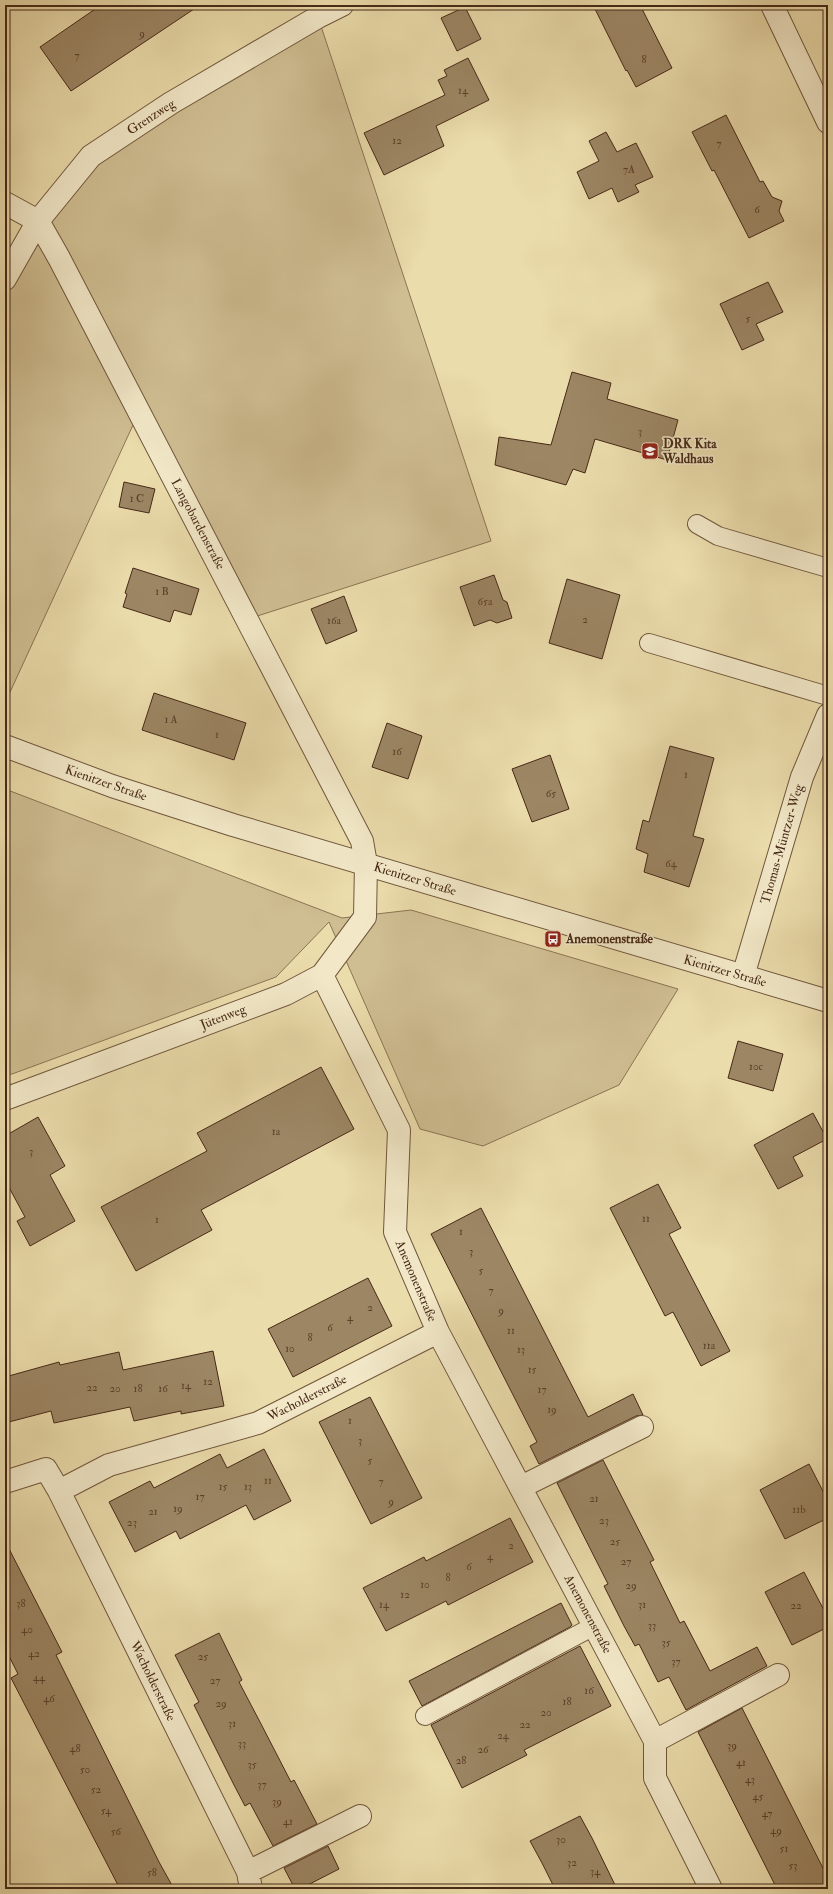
<svg xmlns="http://www.w3.org/2000/svg" width="833" height="1894" font-family="'IM FELL Double Pica',serif">
<rect width="100%" height="100%" fill="#ebdcab"/>
<filter id="stains"><feTurbulence type="fractalNoise" baseFrequency=".005" numOctaves="4"/><feColorMatrix values="0 0 0 0 .2 0 0 0 0 .09 0 0 0 0 .02 0 0 0 .5 -.17"/></filter>
<radialGradient id="worn" r=".72"><stop offset=".6" stop-color="#630" stop-opacity="0"/><stop offset="1" stop-color="#630" stop-opacity=".3"/></radialGradient>
<path fill="#cfbe92" stroke="#8b7454" d="M318 17 491 541 248 619 139 412 5 703V279L91 156Z
M5 789 342 918 411 910 678 989 619 1085 483 1146 420 1129 329 922 276 977 12 1074H5Z"/>
<path fill="#9c8664" stroke="#472917" d="M101 5H200L71 91 40 47Z
M593 5H640L672 68 636 87 627 70 626 71Z
M465 7 481 39 457 51 441 18Z
M468 58 489 100 436 126 444 146 384 175 364 133 445 95 438 80 447 76 444 70Z
M726 115 760 182 763 181 772 197 782 201 779 211 784 221 749 238 714 170 712 171 692 132Z
M606 132 617 152 636 143 653 177 635 185 639 192 618 202 612 188 589 199 577 172 599 161 589 141Z
M768 282 783 312 756 324 764 340 742 350 720 304Z
M572 372 611 383 607 399 678 420 667 460 595 439 585 473 573 469 566 485 495 465 499 437 551 445Z
M124 482 155 489 149 513 119 507Z
M133 568 199 589 191 615 174 610 170 622 123 607 127 594 125 593Z
M494 575 503 600 507 602 512 618 497 623 490 620 474 626 460 587Z
M567 579 620 595 602 659 549 643Z
M344 596 357 631 326 644 311 609Z
M154 693 246 723 234 760 142 730Z
M387 723 422 736 408 779 372 767Z
M670 746 714 758 693 836 704 839 689 887 644 872 648 854 636 849 643 820 649 822Z
M550 755 569 809 532 822 512 769Z
M738 1041 783 1054 773 1091 728 1078Z
M321 1067 354 1129 201 1210 212 1230 136 1271 101 1207 207 1151 197 1133Z
M813 1113 827 1139 793 1157 803 1176 778 1189 754 1145Z
M38 1117 65 1166 50 1175 75 1221 30 1246 17 1221 25 1217 5 1180V1136Z
M658 1184 681 1228 669 1234 730 1351 701 1366 673 1312 665 1316 610 1208Z
M481 1208 588 1417 633 1394 643 1415 636 1416 539 1464 530 1446 537 1442 431 1234Z
M368 1278 392 1326 293 1377 268 1329Z
M213 1351 224 1406 181 1414V1411L134 1421 130 1407 54 1423 51 1411 5 1423V1377L59 1362 60 1365 119 1352 123 1370Z
M370 1397 422 1498 371 1524 319 1422Z
M264 1449 291 1501 254 1520 246 1505 180 1539 176 1531 135 1552 109 1502 150 1481 154 1488 220 1454 227 1468Z
M603 1460 654 1560 650 1562 680 1623 684 1621 710 1671 757 1647 767 1666 686 1710 669 1677 658 1682 639 1644 635 1646 624 1626 604 1586 608 1584 557 1483Z
M809 1464 828 1501V1518L785 1539 760 1490Z
M510 1518 533 1562 448 1605 446 1601 386 1631 363 1588 424 1557 426 1561Z
M5 1541 62 1652 56 1655 159 1862 174 1889H120L11 1678 18 1674 5 1648Z
M804 1572 828 1618V1627L792 1645 765 1592Z
M561 1603 572 1625 570 1627 422 1706 409 1681Z
M219 1633 242 1680 239 1682 260 1722 291 1782 294 1780 317 1824 273 1846 250 1803 245 1806 234 1785 194 1705 199 1702 175 1655Z
M580 1646 611 1706 524 1750 527 1755 462 1788 431 1725Z
M742 1708 828 1878V1889H777L698 1732Z
M580 1816 592 1838 617 1889H555L542 1863 530 1841Z
M328 1846 339 1869 300 1889H295L284 1868Z"/>
<g fill="none" stroke-linecap="round" stroke-linejoin="round">
<defs>
<path id="service" d="M697 524 718 536 828 568
M649 643 828 696
M425 1716 594 1626"/>
<path id="minor" d="M772 5 828 122
M5 203 38 221 59 258 362 841 366 864 365 917 322 975 286 994 5 1099
M5 279 38 221 91 156 171 103 318 17 342 5
M322 975 399 1130 395 1232 438 1332 655 1741V1778L711 1889
M743 976 802 777 828 715
M5 1482 46 1469 59 1491 248 1872 251 1889
M521 1487 642 1427
M59 1491 109 1465 258 1423 438 1332
M655 1741 778 1675
M248 1872 360 1816"/>
<path id="tertiary" d="M5 746 112 786 233 825 828 1001"/>
</defs>
<use href="#service" stroke="#70563c" stroke-width="20"/>
<use href="#minor" stroke="#70563c" stroke-width="24"/>
<use href="#tertiary" stroke="#70563c" stroke-width="24"/>
<use href="#service" stroke="#f2e8c8" stroke-width="18"/>
<use href="#minor" stroke="#f2e8c8" stroke-width="22"/>
<use href="#tertiary" stroke="#f2e8c8" stroke-width="22"/>
</g>
<defs>
<symbol id="school-square" viewBox="-11 -11 22 22"><rect x="-9" y="-9" width="18" height="18" rx="4" fill="#8f2418" stroke="#f2e8c8"/><path d="M0-5L7-2L0 1L-7-2ZM-4 1L0 2.5L4 1V4Q0 6-4 4Z" fill="#fff"/></symbol>
<symbol id="bus-square" viewBox="-11 -11 22 22"><rect x="-9" y="-9" width="18" height="18" rx="4" fill="#8f2418" stroke="#f2e8c8"/><path d="M-5-6H5V4H4V6H2V4H-2V6H-4V4H-5ZM-3.5-4V0h7V-4ZM-3.5 1.2v1.5H-2V1.2ZM2 1.2v1.5H3.5V1.2Z" fill="#fff"/></symbol>
</defs>
<g fill-rule="evenodd">
<use href="#school-square" x="640" y="441" width="20" height="20"/>
<use href="#bus-square" x="543" y="929" width="20" height="20"/>
</g>
<g text-anchor="middle" dominant-baseline="central" stroke-width="3" stroke-linejoin="round" paint-order="stroke">
<g font-size="11" fill="#5c402a">
<text x="142" y="33">9</text>
<text x="77" y="55">7</text>
<text x="644" y="59">8</text>
<text x="463" y="90">14</text>
<text x="397" y="140">12</text>
<text x="719" y="143">7</text>
<text x="629" y="169">7A</text>
<text x="757" y="209">6</text>
<text x="748" y="318">5</text>
<text x="640" y="431">3</text>
<text x="137" y="498">1 C</text>
<text x="162" y="591">1 B</text>
<text x="485" y="601">65a</text>
<text x="585" y="619">2</text>
<text x="334" y="620">16a</text>
<text x="171" y="719">1 A</text>
<text x="217" y="734">1</text>
<text x="397" y="751">16</text>
<text x="686" y="774">1</text>
<text x="551" y="793">65</text>
<text x="671" y="863">64</text>
<text x="756" y="1066">10c</text>
<text x="276" y="1131">1a</text>
<text x="31" y="1151">3</text>
<text x="646" y="1218">11</text>
<text x="157" y="1219">1</text>
<text x="461" y="1231">1</text>
<text x="471" y="1251">3</text>
<text x="481" y="1270">5</text>
<text x="491" y="1290">7</text>
<text x="370" y="1307">2</text>
<text x="501" y="1310">9</text>
<text x="350" y="1317">4</text>
<text x="330" y="1327">6</text>
<text x="511" y="1330">11</text>
<text x="310" y="1337">8</text>
<text x="709" y="1345">11a</text>
<text x="290" y="1348">10</text>
<text x="521" y="1349">13</text>
<text x="532" y="1369">15</text>
<text x="208" y="1381">12</text>
<text x="186" y="1385">14</text>
<text x="92" y="1387">22</text>
<text x="115" y="1388">20</text>
<text x="138" y="1388">18</text>
<text x="163" y="1388">16</text>
<text x="542" y="1389">17</text>
<text x="552" y="1409">19</text>
<text x="350" y="1420">1</text>
<text x="360" y="1440">3</text>
<text x="370" y="1460">5</text>
<text x="268" y="1480">11</text>
<text x="381" y="1481">7</text>
<text x="223" y="1486">15</text>
<text x="248" y="1486">13</text>
<text x="200" y="1496">17</text>
<text x="594" y="1498">21</text>
<text x="391" y="1501">9</text>
<text x="178" y="1508">19</text>
<text x="799" y="1509">11b</text>
<text x="153" y="1511">21</text>
<text x="604" y="1520">23</text>
<text x="132" y="1522">23</text>
<text x="615" y="1541">25</text>
<text x="511" y="1545">2</text>
<text x="490" y="1556">4</text>
<text x="626" y="1561">27</text>
<text x="469" y="1566">6</text>
<text x="448" y="1577">8</text>
<text x="425" y="1584">10</text>
<text x="631" y="1585">29</text>
<text x="405" y="1594">12</text>
<text x="21" y="1603">38</text>
<text x="384" y="1604">14</text>
<text x="642" y="1604">31</text>
<text x="796" y="1605">22</text>
<text x="652" y="1625">33</text>
<text x="27" y="1629">40</text>
<text x="666" y="1642">35</text>
<text x="34" y="1653">42</text>
<text x="203" y="1656">25</text>
<text x="676" y="1661">37</text>
<text x="39" y="1677">44</text>
<text x="215" y="1680">27</text>
<text x="589" y="1690">16</text>
<text x="49" y="1698">46</text>
<text x="567" y="1701">18</text>
<text x="221" y="1703">29</text>
<text x="546" y="1712">20</text>
<text x="232" y="1723">31</text>
<text x="525" y="1724">22</text>
<text x="503" y="1735">24</text>
<text x="242" y="1743">33</text>
<text x="732" y="1745">39</text>
<text x="75" y="1748">48</text>
<text x="483" y="1749">26</text>
<text x="461" y="1760">28</text>
<text x="741" y="1762">41</text>
<text x="252" y="1764">35</text>
<text x="85" y="1769">50</text>
<text x="750" y="1779">43</text>
<text x="262" y="1784">37</text>
<text x="96" y="1789">52</text>
<text x="758" y="1796">45</text>
<text x="277" y="1801">39</text>
<text x="106" y="1810">54</text>
<text x="767" y="1813">47</text>
<text x="288" y="1821">41</text>
<text x="776" y="1830">49</text>
<text x="116" y="1831">56</text>
<text x="561" y="1839">30</text>
<text x="784" y="1848">51</text>
<text x="572" y="1862">32</text>
<text x="793" y="1865">53</text>
<text x="595" y="1871">34</text>
<text x="152" y="1872">58</text>
</g>
<g font-size="13" fill="#472917" stroke="#f2e8c8">
<text transform="translate(151 117) rotate(-33)">Grenzweg</text>
<text transform="translate(198 524) rotate(62)">Langobardenstraße</text>
<text transform="translate(106 783) rotate(19)">Kienitzer Straße</text>
<text transform="translate(782 844) rotate(-74)">Thomas-Müntzer-Weg</text>
<text transform="translate(415 879) rotate(17)">Kienitzer Straße</text>
<text transform="translate(725 971) rotate(16)">Kienitzer Straße</text>
<text transform="translate(223 1017) rotate(-21)">Jütenweg</text>
<text transform="translate(416 1281) rotate(67)">Anemonenstraße</text>
<text transform="translate(307 1398) rotate(-27)">Wacholderstraße</text>
<text transform="translate(588 1614) rotate(62)">Anemonenstraße</text>
<text transform="translate(153 1681) rotate(64)">Wacholderstraße</text>
</g>
<g font-size="13" font-weight="bold" fill="#472917" stroke="#f2e8c8" text-anchor="start">
<text x="663" y="444">DRK Kita<tspan x="663" dy="15">Waldhaus</tspan></text>
<text x="566" y="939">Anemonenstraße</text>
</g>
</g>
<rect width="833" height="1894" fill="none" stroke="#ebdcab" stroke-width="20"/>
<rect x="6" y="6" width="821" height="1882" fill="none" stroke="#472917" stroke-width="2"/>
<rect x="10" y="10" width="813" height="1874" fill="none" stroke="#472917"/>
<rect width="100%" height="100%" filter="url(#stains)"/>
<rect width="100%" height="100%" fill="url(#worn)"/>
</svg>
